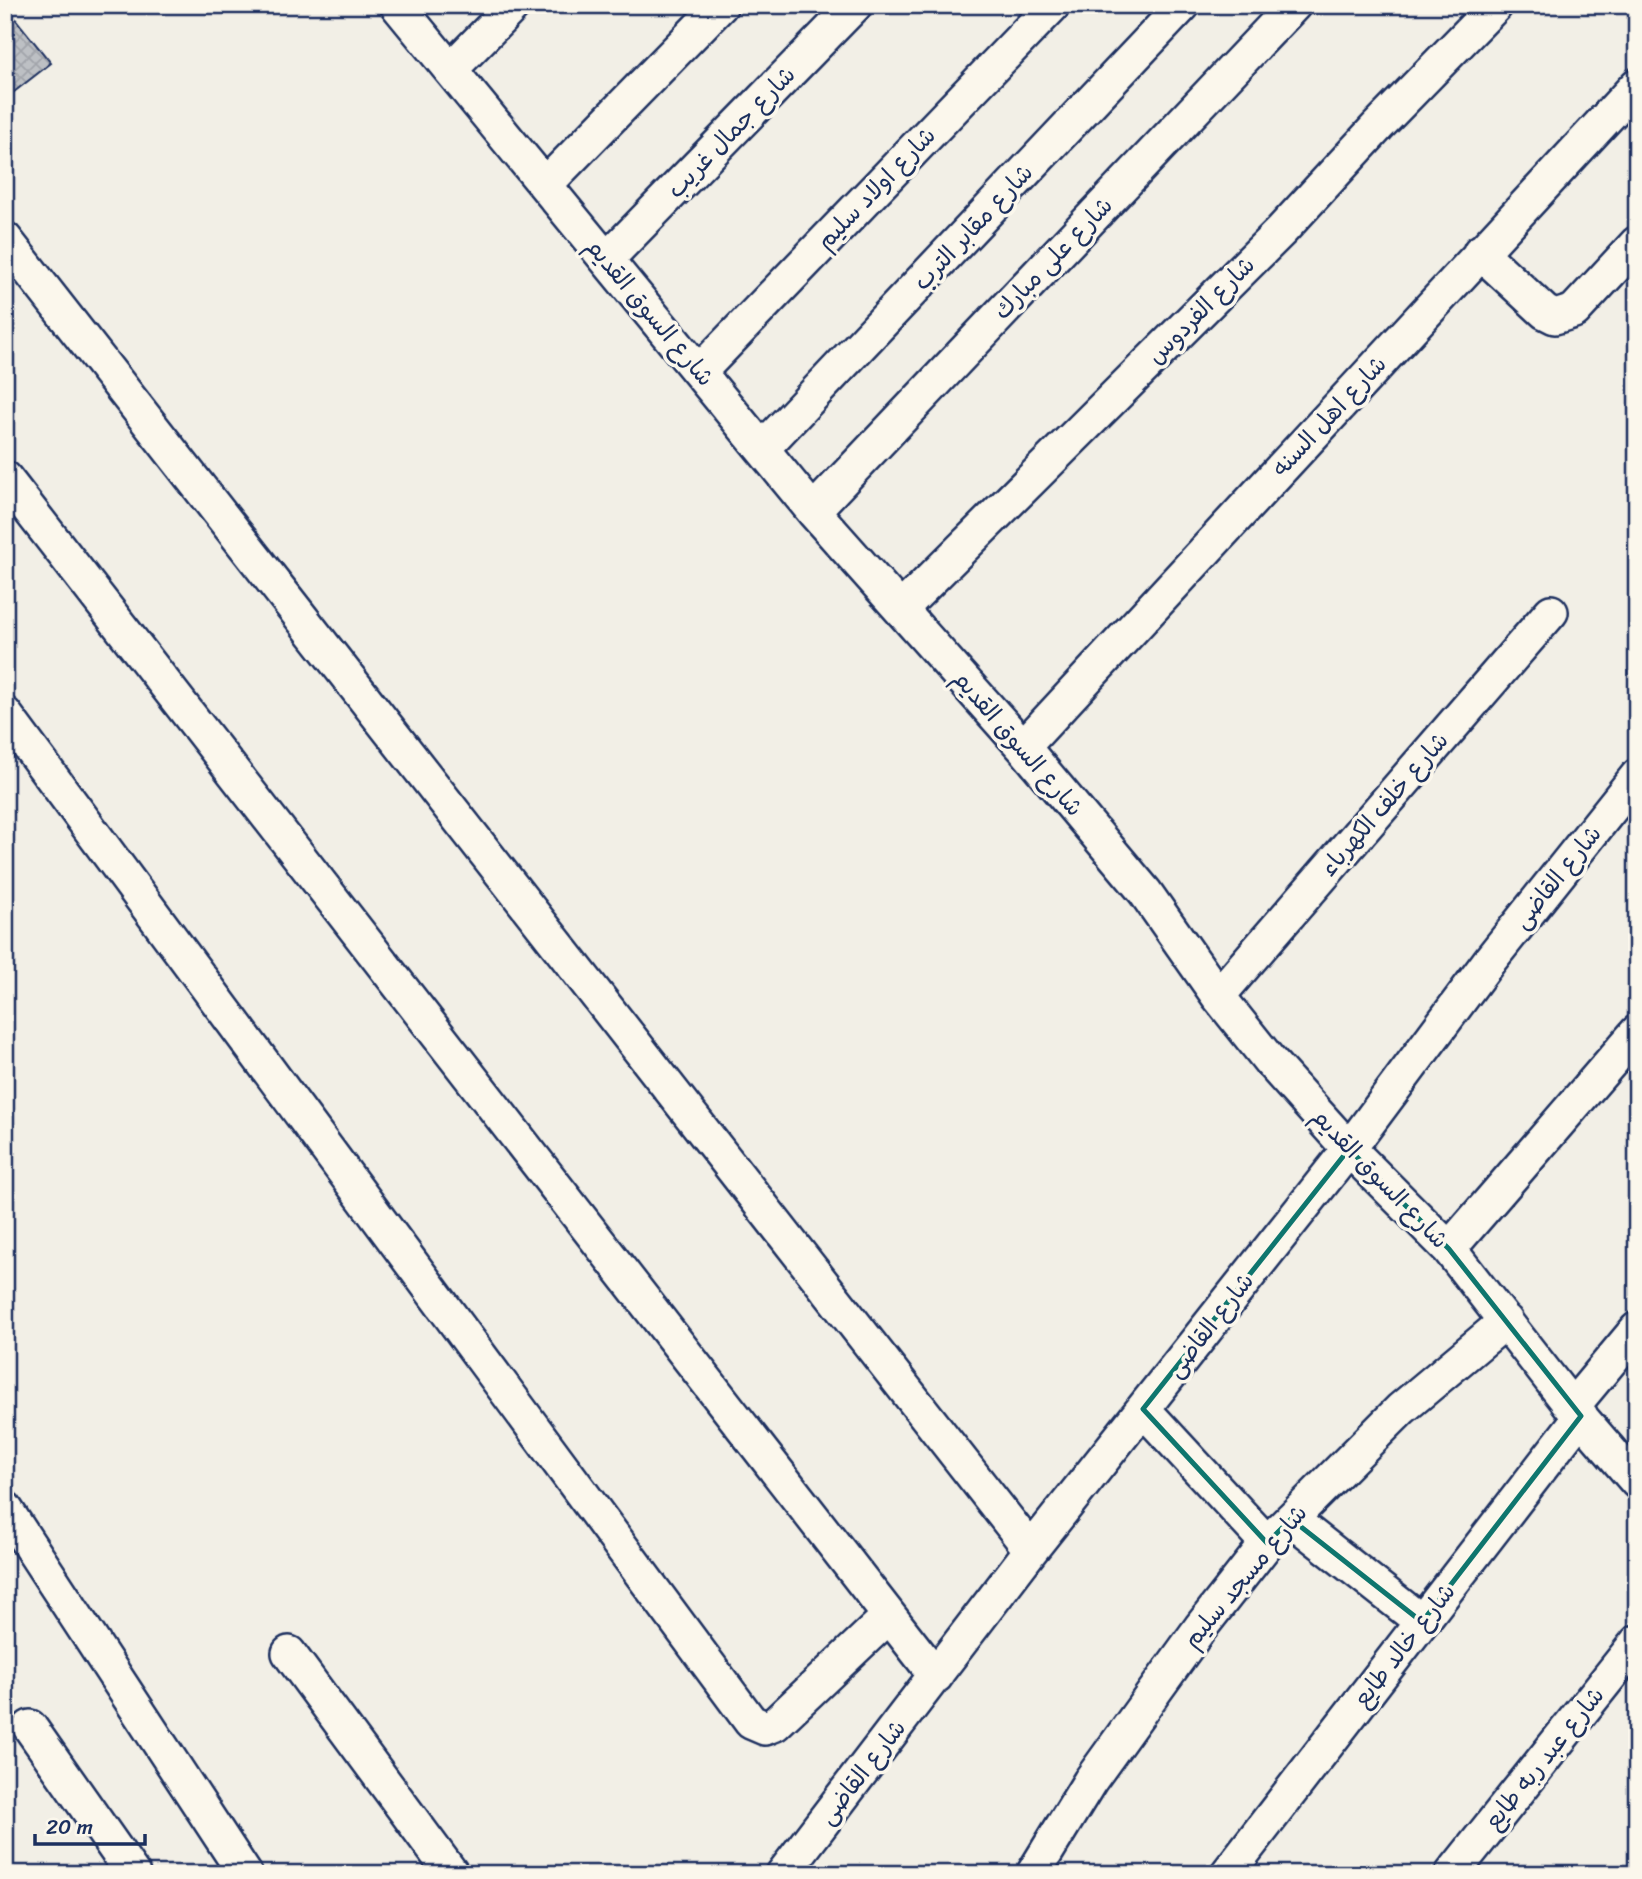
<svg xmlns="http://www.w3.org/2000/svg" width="1642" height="1879" font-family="Sriracha,'Playpen Sans Arabic',sans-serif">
<defs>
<pattern id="building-cross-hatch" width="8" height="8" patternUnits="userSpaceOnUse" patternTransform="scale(1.75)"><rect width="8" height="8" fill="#bdc0c4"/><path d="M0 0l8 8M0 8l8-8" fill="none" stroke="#a2a5ab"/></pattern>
</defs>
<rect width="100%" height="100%" fill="#f2efe6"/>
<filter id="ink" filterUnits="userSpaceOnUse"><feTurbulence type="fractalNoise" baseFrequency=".0143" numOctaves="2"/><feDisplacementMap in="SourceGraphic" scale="14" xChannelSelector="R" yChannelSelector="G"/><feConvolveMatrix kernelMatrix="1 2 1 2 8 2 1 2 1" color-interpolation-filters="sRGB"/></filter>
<g filter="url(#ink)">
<path fill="url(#building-cross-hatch)" stroke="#1b2f5e" stroke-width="2" d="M5 6 51 63 5 99Z"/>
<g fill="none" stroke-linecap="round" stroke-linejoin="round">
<defs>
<path id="minor" d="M397 5 813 511 1023 747 1145 892 1218 996 1269 1060 1349 1149 1449 1249 1572 1407 1637 1482
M451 69 514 5
M545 185 721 5
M5 239 1031 1550
M1480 252 1545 312 1555 317 1574 311 1637 243
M607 259 855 5
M700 371 1053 5
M763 448 1183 5
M5 478 936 1676
M813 511 1294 5
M901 609 1281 231 1378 126 1496 5
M5 714 751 1722 765 1728 775 1724 889 1616
M1023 747 1637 85
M1218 996 1551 612
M1449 1249 1637 1032
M1572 1407 1637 1329
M1143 1409 1267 1543
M5 1508 245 1874
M1291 1519 1422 1622
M289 1653 452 1874
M30 1727 133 1874
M783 1874 1031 1550 1349 1149 1490 960 1637 776
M1033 1874 1090 1781 1201 1627 1267 1543 1401 1409 1506 1321
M1227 1874 1581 1416
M1452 1874 1637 1642"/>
</defs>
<use href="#minor" stroke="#1b2f5e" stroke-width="38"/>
<use href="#minor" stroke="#fbf7ec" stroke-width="33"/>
</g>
</g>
<path fill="none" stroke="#0f766e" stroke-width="5" stroke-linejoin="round" d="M1349 1149 1449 1249 1581 1416 1422 1622 1291 1519 1267 1543 1143 1409Z"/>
<g text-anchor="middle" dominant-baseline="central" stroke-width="7" stroke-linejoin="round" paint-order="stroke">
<g font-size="24" fill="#1b2f5e" stroke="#fbf7ec">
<text transform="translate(731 132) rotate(-46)">شارع جمال غريب</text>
<text transform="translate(876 188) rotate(-46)">شارع اولاد سليم</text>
<text transform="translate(973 227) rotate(-47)">شارع مقابر الترب</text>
<text transform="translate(1053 258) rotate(-46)">شارع على مبارك</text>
<text transform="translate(1201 310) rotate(-45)">شارع الفردوس</text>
<text transform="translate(650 312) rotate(50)">شارع السوق القديم</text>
<text transform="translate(1329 416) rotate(-47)">شارع اهل السنه</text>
<text transform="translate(1018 743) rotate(49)">شارع السوق القديم</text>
<text transform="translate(1384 804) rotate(-49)">شارع خلف الكهرباء</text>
<text transform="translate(1557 877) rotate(-51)">شارع القاضى</text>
<text transform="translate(1380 1178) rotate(46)">شارع السوق القديم</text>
<text transform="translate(1210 1325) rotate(-52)">شارع القاضى</text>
<text transform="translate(1245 1576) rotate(-50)">شارع مسجد سليم</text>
<text transform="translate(1404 1645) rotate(-52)">شارع خالد طايع</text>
<text transform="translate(1544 1758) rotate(-51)">شارع عبد ربه طايع</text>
<text transform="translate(862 1772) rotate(-52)">شارع القاضى</text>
</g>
</g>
<rect width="1642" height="1879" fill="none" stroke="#fbf7ec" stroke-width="28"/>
<rect x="14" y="14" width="1614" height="1851" fill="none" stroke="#1b2f5e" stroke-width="2.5" filter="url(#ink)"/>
<path d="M35 1834v10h110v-10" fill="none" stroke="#1b2f5e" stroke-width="3.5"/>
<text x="46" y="1834" font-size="21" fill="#1b2f5e" stroke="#fbf7ec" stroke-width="5" paint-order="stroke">20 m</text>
</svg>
